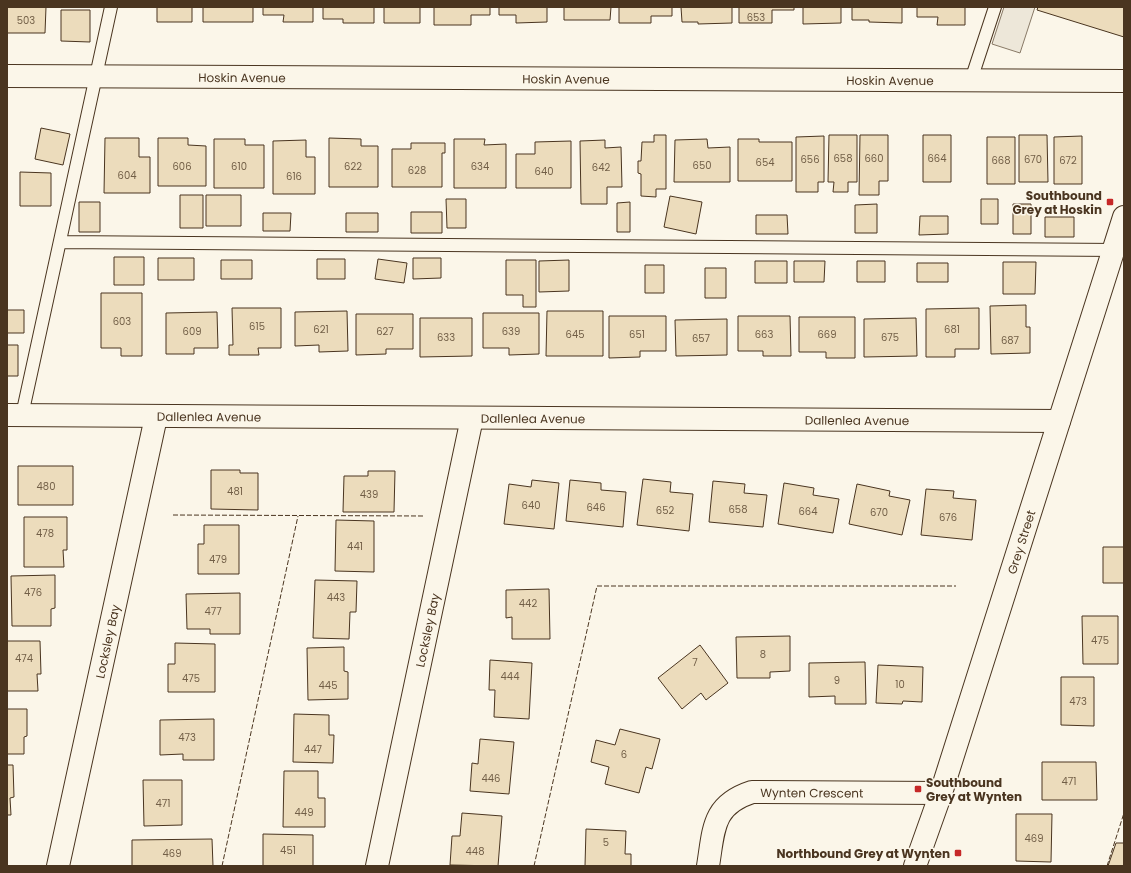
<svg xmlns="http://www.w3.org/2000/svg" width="1131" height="873" font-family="Poppins,sans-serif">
<rect width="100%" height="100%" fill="#fbf6e9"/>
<path fill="#ede7d9" stroke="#887966" d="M1004 7H1035L1020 53 992 44Z"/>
<path fill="#ecdcbc" stroke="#4a3520" d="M7 7H46L45 33H7Z
M157 7H192V22H157Z
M203 7H253V22H203Z
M263 7H313V22H283L284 15H263Z
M323 7H374V23H343V19H323Z
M384 7H420V23H384Z
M434 7H490V15H471V25H434Z
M499 7H547V22L516 23V15H499Z
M564 7H611L610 20H564Z
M619 7H672V16H651V23H619Z
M681 7H732V23L698 24V22H682Z
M739 7H794V10H772V23H739Z
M803 7H841V23L803 24Z
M852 7H902V23L869 22V20H852Z
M917 7H965V25H937L938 17H917Z
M1038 7H1124V37L1037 10Z
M61 10H90V42L61 41Z
M41 128 70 134 63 165 35 159Z
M654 135H666V189H656V197L641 196V174L638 173V161H641L642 142H654Z
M829 135H857V182H848V192H833L834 182H828Z
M860 135H888V181H879V195H859Z
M923 135H951V182H923Z
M1019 135H1047L1048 182H1019Z
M824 136V182H818V192H796V137Z
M1082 136V184H1054V137Z
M987 137H1015V184H987Z
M105 138H139V157H150V193H104Z
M158 138H188V145L206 146V186H158Z
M329 138 361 139V146H378V187H329Z
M214 139H245V145H264V188H214Z
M454 139H485L484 145 506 144V188H454Z
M707 139 708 148 730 147V182H674L675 140Z
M738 139H759V142H792V181H738Z
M306 140V157H315V194H273V141Z
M605 140V148L621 147 622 187H607V204H581L580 141Z
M571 141V188H516V154H535V142Z
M411 143H445V153H442V187H392V149H411Z
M20 172 51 173V206H20Z
M180 195H203V228H180Z
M206 195H241V226H206Z
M670 196 702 202 696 234 664 227Z
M446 199H466V228H447Z
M981 199H998V224H981Z
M79 202H100V232H79Z
M630 202V232H617V203Z
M877 204V233H855V205Z
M1013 204H1031V234H1013Z
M411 212H442V233H411Z
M263 213H291L290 231H263Z
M346 213H378V232H346Z
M756 215H787L788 234H756Z
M920 216H948V234L919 235Z
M1045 217H1074V237H1045Z
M114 257H144V285H114Z
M158 258H194V280H158Z
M413 258H441V278L413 279Z
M317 259H345V279H317Z
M378 259 407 263 404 283 375 279Z
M221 260H252V279H221Z
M506 260H536V307H523V295H506Z
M569 260V291L539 292V261Z
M755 261H787V283H755Z
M794 261H825L824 282H794Z
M857 261H885V282H857Z
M1003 262H1036L1035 294H1003Z
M917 263H948V282H917Z
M645 265H664V293H645Z
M705 268H726V298H705Z
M101 293H142V356H121V348H101Z
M1026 305V327H1030V353L991 354 990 306Z
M232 308H281V348H258L259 355H229V345H233Z
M979 308V349H955V357H926V309Z
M7 310H24V333H7Z
M347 311 348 351 319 352V345L295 346V312Z
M547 311H603V356H546Z
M217 312 218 348H194V354H166V313Z
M483 313H539V354L509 355V348H483Z
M356 314H413V349H386V354L356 355Z
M609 316H666V351H640V357L609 358Z
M738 316H790L791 356H763V351H738Z
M799 317H855V358H826V352H799Z
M420 318H472V356L420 357Z
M916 318 917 356 864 357V319Z
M727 319V355L676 356 675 320Z
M7 345H18V376H7Z
M18 466H73V505H18Z
M211 470H240V473H258V510L211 509Z
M368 471H395L394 512H343L344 476H368Z
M643 479 671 482 670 492 693 494 689 531 637 525Z
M532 480 559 483 554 529 504 524 509 484 531 487Z
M570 480 601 483V490L626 492 623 527 566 521Z
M713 481 745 484 744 493 767 495 763 527 709 522Z
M784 483 814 488 813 495 839 499 833 533 778 524Z
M857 484 890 491 889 496 910 500 902 535 849 524Z
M926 489 954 491 953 498 976 500 972 540 921 535Z
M24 517H67V550H63L64 567H24Z
M336 520 374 521V572L335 571Z
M204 525H239V574H198V544H204Z
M1103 547H1124V583H1103Z
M55 575V608L51 609V626H12L11 576Z
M315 580 357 581 356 612H350L349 639 313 638Z
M549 589 550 639H512V617L506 618V590Z
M240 593V634H210V629H187L186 594Z
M1082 616H1118V664H1083Z
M790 636V671L770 672V678H737L736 637Z
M7 641H40L41 674H37L38 691H7Z
M175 643 215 644V692H168V664H175Z
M700 645 728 683 706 700 701 693 682 709 658 678Z
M344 647V671L348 672V699L308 700 307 648Z
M490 660 532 663 529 719 494 717 495 690H489Z
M865 662 866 704H835V696L809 697V663Z
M878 665 923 667 922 702 903 701 902 704 876 703Z
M1061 677H1094V726L1061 725Z
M7 709H27V736L24 737V754H7Z
M294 714 329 715V735H334L333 763 293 762Z
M214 719V760H183V754L160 755V720Z
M620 729 660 739 652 769 646 767 639 793 605 784 609 767 591 762 596 740 615 745Z
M480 739 514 742 509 794 470 791 472 763 478 764Z
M1042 762H1096L1097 800H1042Z
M7 765H13L14 797 10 798 11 815H7Z
M284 771H318V798H325V827H283Z
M143 780H182V825L144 826Z
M462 813 502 816 498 866 450 865 452 836H460Z
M1016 814H1052L1051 862 1016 861Z
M586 829 626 831 625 854H631V866H585Z
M263 834 313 835V866H263Z
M212 839 213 866H132V840Z
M1116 843H1124V866H1108Z"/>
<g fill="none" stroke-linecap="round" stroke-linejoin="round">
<defs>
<path id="service" d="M971 80 995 7
M60 242 1117 250
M22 415 111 7"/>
<g id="minor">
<path id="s1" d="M7 76 1124 81"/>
<path id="s2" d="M7 415 1059 421"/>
<path id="s3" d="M58 866 156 417"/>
<path id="s4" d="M377 866 472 418"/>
<path id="s5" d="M708 866C714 829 712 805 752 792L941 793"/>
</g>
<g id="tertiary">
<path id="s6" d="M915 866 941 793 1124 217"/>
</g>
</defs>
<use href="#service" stroke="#4a3520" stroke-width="14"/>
<use href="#minor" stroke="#4a3520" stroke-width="24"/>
<use href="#tertiary" stroke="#4a3520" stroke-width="24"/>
<use href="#service" stroke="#fbf6e9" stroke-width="12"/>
<use href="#minor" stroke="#fbf6e9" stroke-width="22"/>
<use href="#tertiary" stroke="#fbf6e9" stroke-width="22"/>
<path stroke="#4a3520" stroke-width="1" stroke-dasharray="5 2" stroke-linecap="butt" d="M173 515 423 516
M222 866 298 516
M534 866 597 586H956
M1107 866 1124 813"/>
</g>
<g fill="#c62828" stroke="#fbf6e9" stroke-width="1.5">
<rect x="1106" y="198" width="8" height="8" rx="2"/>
<rect x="914" y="785" width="8" height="8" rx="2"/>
<rect x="954" y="849" width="8" height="8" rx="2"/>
</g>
<g text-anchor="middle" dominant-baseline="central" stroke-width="3" stroke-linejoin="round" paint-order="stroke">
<g font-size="10" fill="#725f47">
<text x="756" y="17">653</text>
<text x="26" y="20">503</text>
<text x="843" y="158">658</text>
<text x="874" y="158">660</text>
<text x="937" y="158">664</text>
<text x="810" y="159">656</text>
<text x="1033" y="159">670</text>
<text x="1001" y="160">668</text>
<text x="1068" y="160">672</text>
<text x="765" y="162">654</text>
<text x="702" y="165">650</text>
<text x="182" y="166">606</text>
<text x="239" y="166">610</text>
<text x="353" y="166">622</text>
<text x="480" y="166">634</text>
<text x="601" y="167">642</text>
<text x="417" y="170">628</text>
<text x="544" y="171">640</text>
<text x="127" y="175">604</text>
<text x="294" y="176">616</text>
<text x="122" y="321">603</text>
<text x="257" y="326">615</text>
<text x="321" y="329">621</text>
<text x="952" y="329">681</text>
<text x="192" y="331">609</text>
<text x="385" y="331">627</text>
<text x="511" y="331">639</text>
<text x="575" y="334">645</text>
<text x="637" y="334">651</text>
<text x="764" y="334">663</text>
<text x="827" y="334">669</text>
<text x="446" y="337">633</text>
<text x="890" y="337">675</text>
<text x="701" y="338">657</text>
<text x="1010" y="340">687</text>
<text x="46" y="486">480</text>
<text x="235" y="491">481</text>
<text x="369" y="494">439</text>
<text x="531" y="505">640</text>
<text x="596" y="507">646</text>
<text x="738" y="509">658</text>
<text x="665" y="510">652</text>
<text x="808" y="511">664</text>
<text x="879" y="512">670</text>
<text x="948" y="517">676</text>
<text x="45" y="533">478</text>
<text x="355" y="546">441</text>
<text x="218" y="559">479</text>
<text x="33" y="592">476</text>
<text x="336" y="597">443</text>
<text x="528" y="603">442</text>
<text x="213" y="611">477</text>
<text x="1100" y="640">475</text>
<text x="763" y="654">8</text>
<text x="24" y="658">474</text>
<text x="695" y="662">7</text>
<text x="510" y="676">444</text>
<text x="191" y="678">475</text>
<text x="837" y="680">9</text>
<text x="900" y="684">10</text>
<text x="328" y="685">445</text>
<text x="1078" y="701">473</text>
<text x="187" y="737">473</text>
<text x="313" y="749">447</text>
<text x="624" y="754">6</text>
<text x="491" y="778">446</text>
<text x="1069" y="781">471</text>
<text x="163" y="803">471</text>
<text x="304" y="812">449</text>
<text x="1034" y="838">469</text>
<text x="606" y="842">5</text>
<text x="288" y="850">451</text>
<text x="475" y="851">448</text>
<text x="172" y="853">469</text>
</g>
<g font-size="12" fill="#4a3520" stroke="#fbf6e9">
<text stroke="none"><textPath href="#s1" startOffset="235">Hoskin Avenue</textPath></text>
<text stroke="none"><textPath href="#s1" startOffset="559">Hoskin Avenue</textPath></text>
<text stroke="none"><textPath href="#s1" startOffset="883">Hoskin Avenue</textPath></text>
<text stroke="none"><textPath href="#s2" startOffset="202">Dallenlea Avenue</textPath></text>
<text stroke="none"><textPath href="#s2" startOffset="526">Dallenlea Avenue</textPath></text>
<text stroke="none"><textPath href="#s2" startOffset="850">Dallenlea Avenue</textPath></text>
<text stroke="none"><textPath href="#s6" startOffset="341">Grey Street</textPath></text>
<text stroke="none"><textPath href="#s4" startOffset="241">Locksley Bay</textPath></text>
<text stroke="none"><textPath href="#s3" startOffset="230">Locksley Bay</textPath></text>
<text stroke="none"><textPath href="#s5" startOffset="153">Wynten Crescent</textPath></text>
</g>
<g font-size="12" font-weight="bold" fill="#4a3520" stroke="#fbf6e9" text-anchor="end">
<text x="1102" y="195">Southbound<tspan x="1102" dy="14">Grey at Hoskin</tspan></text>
<text x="926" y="782" text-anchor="start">Southbound<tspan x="926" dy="14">Grey at Wynten</tspan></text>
<text x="950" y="853">Northbound Grey at Wynten</text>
</g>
</g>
<rect width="1131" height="873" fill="none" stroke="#4a3520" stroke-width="16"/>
</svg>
